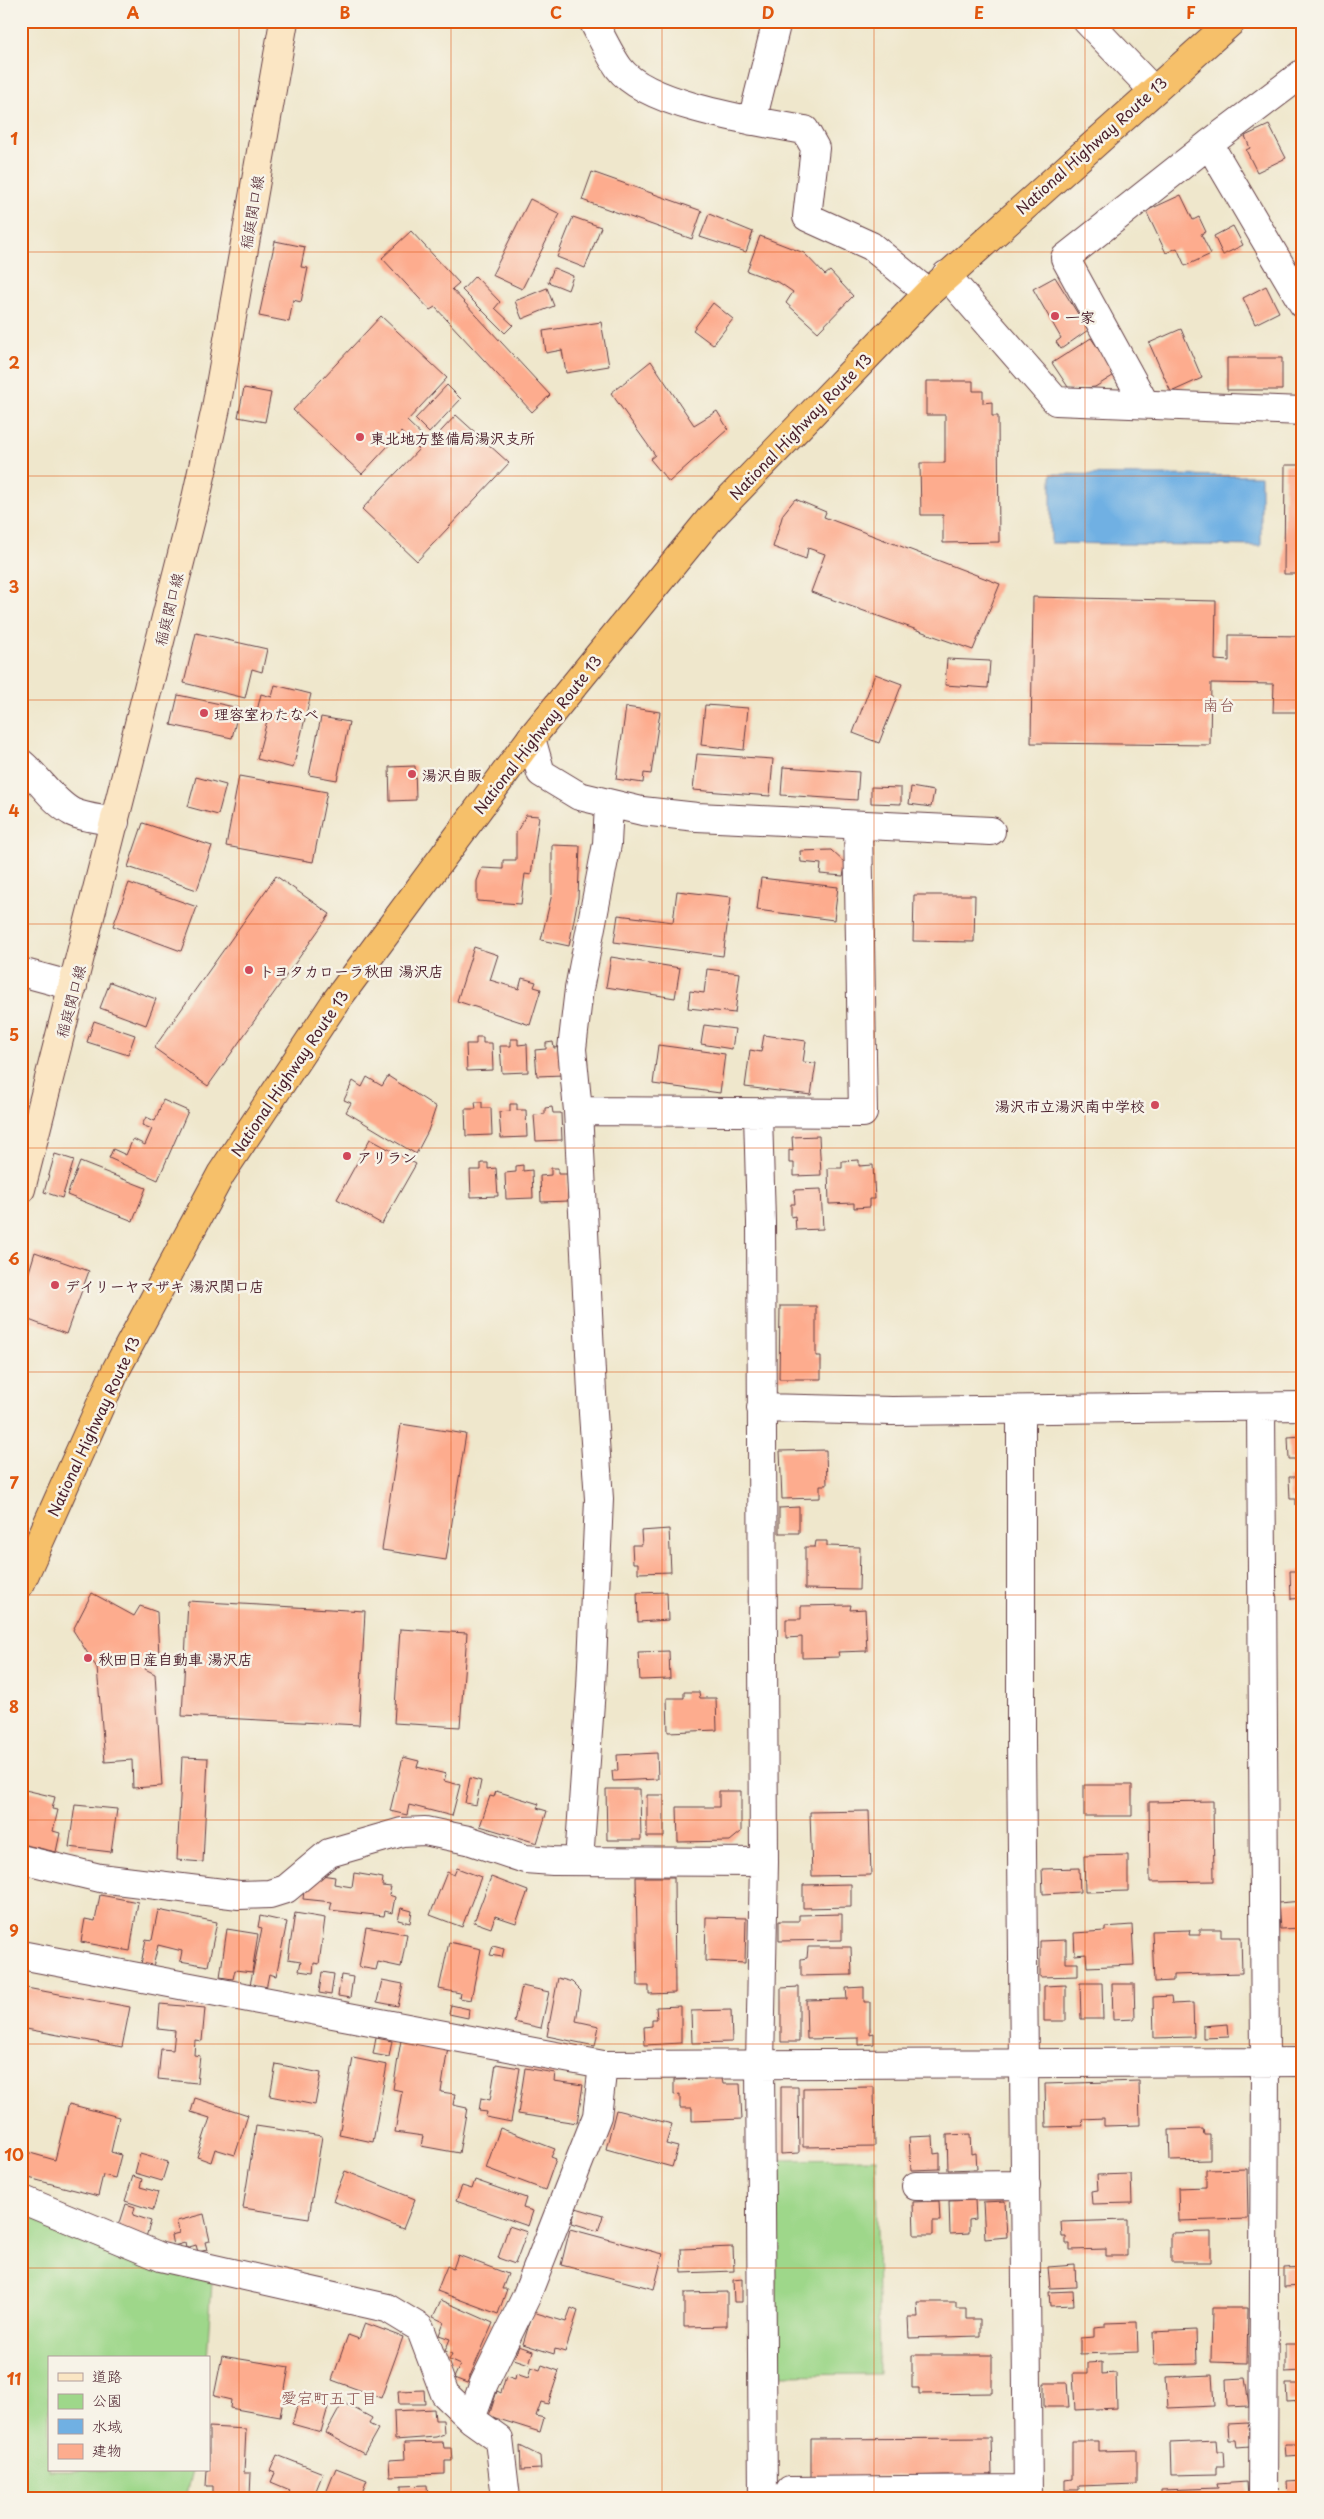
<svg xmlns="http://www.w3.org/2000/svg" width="1324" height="2519" font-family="'Playpen Sans','Klee One',sans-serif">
<rect width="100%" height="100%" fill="#f7f3e8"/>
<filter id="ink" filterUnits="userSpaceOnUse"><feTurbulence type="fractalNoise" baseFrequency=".02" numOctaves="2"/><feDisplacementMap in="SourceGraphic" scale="10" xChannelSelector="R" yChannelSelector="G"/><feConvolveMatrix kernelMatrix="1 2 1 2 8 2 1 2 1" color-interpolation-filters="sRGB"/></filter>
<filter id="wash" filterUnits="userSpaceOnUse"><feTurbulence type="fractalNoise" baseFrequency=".0096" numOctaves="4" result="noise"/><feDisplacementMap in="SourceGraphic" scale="20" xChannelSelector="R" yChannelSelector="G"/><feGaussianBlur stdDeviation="1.12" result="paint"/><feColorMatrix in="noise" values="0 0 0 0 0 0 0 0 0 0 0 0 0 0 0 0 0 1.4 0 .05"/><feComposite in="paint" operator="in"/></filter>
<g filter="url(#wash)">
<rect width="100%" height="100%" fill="#efe7cc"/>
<path fill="#9ed78a" stroke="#747b5a" d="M876 2159 879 2374 776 2375 773 2160Z
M21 2209 212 2282 207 2358H49V2470H192L185 2498H21Z"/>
<path fill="#70b0e3" stroke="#5d6887" d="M1051 474 1261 476V546L1051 543Z"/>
<g id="blocks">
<path fill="#fdac8e" d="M1269 125 1286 158 1257 172 1246 150 1250 148 1245 136Z
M592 172 702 211 692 239 582 200Z
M1181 195 1193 220 1199 217 1206 232 1201 234 1211 254 1185 266 1177 248 1166 253 1146 211Z
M530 199 560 214 522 289 492 275Z
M709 214 753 232 746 252 700 237Z
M573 217 601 227 585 268 557 257Z
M1233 226 1243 245 1223 255 1214 236Z
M411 231 459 283 452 289 550 395 532 412 435 307 430 310 382 258Z
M760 236 804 253 825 275 830 271 853 296 818 332 786 303 793 292 780 283 747 271Z
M275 241 305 247 301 267 308 268 301 302 293 300 289 322 259 316Z
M554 268 573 276 568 290 548 282Z
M475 276 500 302 495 308 513 325 505 333 462 290Z
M1055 277 1088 330 1061 349 1056 342 1061 338 1033 289Z
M1266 286 1279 312 1255 324 1243 298Z
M547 288 554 306 522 319 515 301Z
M713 303 733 319 713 345 693 330Z
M381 316 447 378 407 421 430 443 456 415 509 463 417 561 362 509 419 449 401 432 362 474 293 410Z
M601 322 609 366 566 373 562 350 546 353 543 331Z
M1181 329 1202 378 1171 392 1149 343Z
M1091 338 1116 374 1095 387 1070 390 1052 363Z
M1227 358H1282V390H1227Z
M651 361 694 425 717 411 728 429 669 482 650 459 655 455 611 393Z
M926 381H973V391H983V403L992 402V416H998L999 542 943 543V515H921L920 463H945V415H926Z
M447 385 461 399 429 433 415 419Z
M244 388 271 393 265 422 238 417Z
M1285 465H1303V574H1284Z
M795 499 826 512 824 517 1000 584 973 650 811 592 825 554 808 548 806 559 773 547 783 514Z
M1033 597 1216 601 1215 660 1229 661V635L1303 636V712H1273L1274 684 1211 683 1210 745 1031 743Z
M196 633 267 649 262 672 252 669 245 698 184 683Z
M947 659 990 661 988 688 945 685Z
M875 674 902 684 879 743 853 733Z
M275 685 311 694 293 768 257 759 269 713 257 711 261 694 272 697Z
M178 695 239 708 232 738 171 725Z
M705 705 748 708 744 750 701 745Z
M626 707 660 712 651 774 644 773 643 783 616 779Z
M321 717 349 722 337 780 309 775Z
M697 754 773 759 770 796 693 790Z
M415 766 416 800 390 801 389 767Z
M783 767 859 772 857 800 781 795Z
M239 776 327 792 313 862 226 846Z
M196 777 226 785 218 815 188 807Z
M871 787 901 788V804L871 803Z
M911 787 934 791 931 807 909 804Z
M526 815 539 816 531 875 525 874 521 904 477 901V881L482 868 503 869V860H516V833Z
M143 823 212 846 197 890 128 867Z
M552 845 580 846 578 898 569 946 541 940 552 894Z
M831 850 846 864 843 876 820 874 821 864 801 862 800 851Z
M276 876 330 914 208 1086 154 1048Z
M761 878 838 887 834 920 757 910Z
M129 883 197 907 181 951 113 926Z
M677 891 731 897 723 956 614 942 618 915 673 922Z
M914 895H975L974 942 913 941Z
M474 947 498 955 490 980 519 989 522 978 536 982 534 987 541 989 530 1025 457 1001Z
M611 957 680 968 675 998 606 987Z
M707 969 740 973 735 1013 688 1008 690 991 704 993Z
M110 982 156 999 146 1025 100 1008Z
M94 1021 135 1035 128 1055 87 1042Z
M704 1025 735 1029 732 1049 701 1044Z
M764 1035 806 1041 803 1062 816 1063 811 1095 745 1087 750 1050 761 1052Z
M476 1037H483V1043H492L493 1070 467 1071 466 1044H476Z
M511 1039H518V1045L527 1044 528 1072 502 1073 500 1046H511Z
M553 1042 554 1048 562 1047 563 1075 537 1076 535 1050 546 1049V1043Z
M658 1045 725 1054 720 1093 653 1084Z
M388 1076 436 1107 428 1131 416 1154 346 1112 351 1103 344 1100 353 1081 362 1087 367 1077 382 1086Z
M163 1100 188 1111 158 1180 109 1158 113 1149 126 1155 133 1139 145 1145 152 1129 142 1125 146 1117 155 1121Z
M475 1102H482V1108H491L492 1135 466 1136 465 1109H476Z
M510 1104H517V1110H526L527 1137 501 1138 499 1112 510 1111Z
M552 1107 553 1113H561L562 1140 536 1141 534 1115 545 1114V1108Z
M819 1136 821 1175 794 1176V1163H789V1150L793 1151 792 1137Z
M370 1139 416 1164 382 1224 337 1199Z
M55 1154 74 1160 62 1198 44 1192Z
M859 1160V1166L873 1165 875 1199H869V1207L854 1208V1203L829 1204 828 1168H842V1161Z
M80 1162 146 1188 133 1221 67 1195Z
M481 1163H488V1169L496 1168 498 1196 471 1197 470 1170H481Z
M523 1165V1171L532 1170 533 1198 506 1199 505 1173 516 1172V1166Z
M551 1168H558V1174H567L568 1201 541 1202 540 1176 551 1175Z
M821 1189 823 1229 796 1230 795 1216 791 1217V1204H795L794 1190Z
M35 1252 89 1271 66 1334 21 1317V1298Z
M780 1306H816V1356H821V1379H779Z
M401 1424 466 1434 446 1560 382 1550Z
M1303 1436V1464L1296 1465 1295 1459H1289L1288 1437Z
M826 1450 827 1485H820V1498L782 1499 780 1451Z
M1289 1477H1303V1505H1296V1499H1290Z
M799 1507V1533H779V1508Z
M669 1529 671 1572 638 1573V1563H633L632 1545H642L641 1531Z
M816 1541H827V1546L860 1547 859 1590 805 1589V1547H815Z
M1290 1571H1303V1598L1291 1599Z
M667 1592 668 1620 638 1622 637 1593Z
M92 1593 134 1616 140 1606 157 1612 159 1657 152 1653 145 1669 155 1674 162 1786 133 1788 132 1760 105 1762 97 1668 73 1630Z
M188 1601 365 1611 359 1725 182 1716Z
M851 1605 850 1610 865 1609 867 1651 838 1652 839 1657 802 1658V1637L786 1638V1619H801V1606Z
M400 1629 467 1633 460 1727 394 1723Z
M669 1651 670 1679 640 1680 638 1652Z
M684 1692H699L700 1698H716L717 1730 668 1732 667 1698H684Z
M657 1753 658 1779 613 1781 612 1771H618L617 1755Z
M182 1757 208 1758 203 1862 177 1860Z
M403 1757 419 1761 417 1767 446 1774 444 1781 460 1785 452 1816 409 1805 407 1815 390 1811Z
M470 1778 481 1781 476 1805 465 1803Z
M1084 1785H1132V1816H1084Z
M21 1789 55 1797 52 1809 58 1810 53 1831 60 1833 56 1852 21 1844Z
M606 1789H640L641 1840H607Z
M496 1791 539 1804 537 1808 547 1811 537 1843 480 1826 490 1796 494 1797Z
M719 1791H741V1832L730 1841 678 1842 677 1807H719Z
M647 1795H664V1837H647Z
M1213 1801 1214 1881 1150 1882 1149 1802Z
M75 1805 117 1809 111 1852 69 1847Z
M869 1811 871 1875 812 1876 810 1812Z
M1128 1855V1891L1085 1892 1084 1856Z
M457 1868 481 1877 462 1927 430 1915 447 1872 454 1875Z
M1079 1868 1080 1892 1043 1894 1042 1869Z
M354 1873 383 1878 382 1886 391 1887 389 1895 395 1897 392 1913 385 1911 384 1916 330 1910 332 1902 303 1899 304 1891 321 1875 335 1877 334 1884 352 1887Z
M491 1877 528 1891 516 1923 495 1916 491 1928 474 1922Z
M636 1877H674L675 1993 649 1994V1986H638Z
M851 1884V1907L803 1908V1885Z
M100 1895 138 1902 130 1951 81 1942 85 1919 95 1921Z
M1303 1901V1928L1280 1929 1278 1903Z
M401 1908 412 1911 410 1923 398 1920Z
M158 1910 217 1922 208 1966 180 1961 182 1951 158 1945 153 1967 141 1964 146 1939 152 1940Z
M295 1913 325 1918 319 1964 314 1963 313 1973 299 1971 301 1961 288 1959Z
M842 1914V1940L779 1941V1921H799V1915Z
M260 1916 287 1922 276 1976 269 1974 266 1989 250 1985 262 1928 258 1927Z
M706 1917 746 1918 745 1963 705 1961Z
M1132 1925 1134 1965 1087 1967 1086 1954 1075 1955 1074 1933 1105 1931V1927Z
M366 1927 407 1934 401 1967 378 1962 376 1970 359 1967Z
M227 1929 258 1934 252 1972 235 1970 233 1979 220 1977Z
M1200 1929H1221V1937H1241L1242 1973 1173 1975V1981L1154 1982 1152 1931 1190 1930 1189 1935H1200Z
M1066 1940V1963H1078V1976L1040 1977V1941Z
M449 1942 481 1949 471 2000 459 1998 460 1993 439 1989Z
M493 1946 504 1949 502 1957 490 1955Z
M808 1947H851L852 1975 801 1976V1959L807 1958Z
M322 1972 334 1974 331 1995 319 1993Z
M341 1975 353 1977 350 1998 338 1996Z
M558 1978 572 1982 581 1991 576 2021 599 2026 595 2046 547 2036Z
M382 1980 403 1984 398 2006 377 2002Z
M1080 1983H1102L1103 2019H1081Z
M1112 1984H1134L1135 2019 1113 2020Z
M1066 1985V2021H1044V1986Z
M522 1986 549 1992 541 2028 514 2022Z
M21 1987 130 2007 122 2047 21 2028Z
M799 1987V2042H781V1988Z
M864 1987V2002H870V2034L874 2033V2044L859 2045V2038L807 2039 806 2000 847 1999 846 1988Z
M1171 1996 1172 2004 1193 2003 1194 2037 1154 2038 1153 1997Z
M160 2004 205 2008 202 2041 195 2040 194 2055 200 2056 197 2083 158 2079 161 2049 173 2050 175 2031 158 2029Z
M451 2005 469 2009 468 2018 449 2014Z
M681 2006V2043L645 2045 644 2027 652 2026V2019H657L656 2007Z
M731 2010 732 2042 692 2043 691 2011Z
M1297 2022H1303V2032H1298Z
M1228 2024 1229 2037 1203 2038V2026Z
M376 2038 392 2041 389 2057 373 2054Z
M401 2040 448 2047 441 2092 455 2094 453 2105 467 2108 459 2153 421 2146 423 2136 395 2132 402 2091 393 2089Z
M353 2058 387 2065 373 2142 339 2135Z
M276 2064 321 2073 315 2105 270 2096Z
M496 2064 520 2068 511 2122 486 2117 487 2112 479 2111 481 2098 490 2100Z
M525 2068 555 2073 554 2081 583 2085 577 2123 518 2114Z
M722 2078 723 2084H740L742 2119 692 2121V2108H680V2094L674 2095V2080Z
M1139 2081 1140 2125 1104 2126V2118L1082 2119 1083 2126 1046 2127 1045 2084Z
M781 2087H798L799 2153 781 2154Z
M874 2087 875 2146 803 2147V2088Z
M195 2098 248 2115 235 2155 215 2149 211 2162 197 2157 210 2118 191 2112Z
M69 2104 119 2117 111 2152 121 2155 115 2178 103 2175 98 2196 21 2176 23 2151 55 2160Z
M616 2110 672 2124 666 2144 678 2147 672 2167 606 2149Z
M256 2126 322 2136 309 2218 243 2208Z
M500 2128 555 2149 551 2157 556 2159 545 2190 486 2168Z
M1203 2129 1204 2135H1210V2160L1170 2161 1169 2130Z
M970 2134 971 2154 976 2153 977 2169 948 2170 947 2135Z
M933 2136 934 2154 940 2153V2169L911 2170 909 2137Z
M140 2154 168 2162 162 2181 135 2173Z
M1247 2169 1248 2219 1179 2221 1178 2188 1206 2187V2170Z
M345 2171 415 2199 403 2229 333 2201Z
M1131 2174 1132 2203 1092 2204 1091 2191 1098 2190 1097 2175Z
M133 2176 142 2179 140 2187 158 2192 153 2210 125 2201Z
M475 2180 526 2198 523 2208 533 2211 528 2226 456 2201 462 2186 472 2189Z
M975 2200 976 2219 969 2220V2233L950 2234 949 2201Z
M1299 2200H1303V2212H1299Z
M939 2201 940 2221H933V2235H914L913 2202Z
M1005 2201 1007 2237 985 2239 983 2202Z
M126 2204 135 2207 133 2215 151 2221 146 2237 118 2229Z
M576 2208 603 2216 598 2231 572 2223Z
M204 2214 210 2241 205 2242 207 2250 198 2252 196 2245 186 2248 185 2243 173 2246 171 2235 179 2233 177 2221Z
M1127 2220V2256H1106V2249L1070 2250V2244H1066V2237H1062L1061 2222Z
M509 2226 527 2232 515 2264 498 2258Z
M570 2229 663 2254 654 2289 561 2265Z
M1211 2232V2262H1171V2233Z
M733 2247 734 2271 682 2273 681 2249Z
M458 2255 508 2274 502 2289H507L498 2314 437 2291 447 2266 453 2269Z
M1075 2265 1076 2287 1050 2288 1048 2267Z
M1303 2267V2286L1284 2287V2268Z
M742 2279V2302H734L733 2280Z
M1073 2291 1074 2305 1050 2306 1049 2292Z
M727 2292V2326L684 2327V2293Z
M441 2300 493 2323 467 2383 454 2378 460 2365 449 2360 452 2354 445 2351 450 2339 439 2335 444 2322 433 2317Z
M917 2302H956V2308H966V2319H980V2336L909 2338 908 2317H918Z
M571 2308 578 2311 565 2352 555 2349 554 2354 523 2344 533 2312 566 2322Z
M1212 2308H1248L1247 2363 1211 2362Z
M1137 2322 1138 2352 1080 2354V2338L1094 2337V2328L1105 2327V2323Z
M365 2323 403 2337 381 2398 332 2380 348 2335 359 2339Z
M1196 2330 1197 2364 1154 2365 1153 2332Z
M1285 2344H1303V2371L1285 2372Z
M519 2346 533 2351 529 2364 514 2359Z
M912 2355H992V2393L919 2394V2388H912Z
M222 2356 289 2367 280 2417 230 2408 231 2400 214 2396Z
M1102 2362V2374L1116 2373 1117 2408 1075 2410 1073 2373H1088V2363Z
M542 2365 559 2371 548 2404 541 2402 536 2416 544 2418 540 2432 489 2416 497 2391 501 2393 506 2376 515 2379 516 2374 528 2378 531 2367 540 2370Z
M1212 2375 1214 2406 1168 2408 1166 2377Z
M1245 2378 1249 2406 1227 2407 1226 2379Z
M1044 2383H1067L1069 2407H1044Z
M1286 2384H1303V2401L1287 2402Z
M424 2390 425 2404H399L398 2391Z
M300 2398 328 2407 321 2432 292 2424Z
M343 2402 372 2418 369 2424 378 2429 364 2454 326 2433Z
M434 2409 435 2420H443L444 2434 436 2437 395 2440 394 2411Z
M1248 2423 1250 2447 1237 2448 1236 2440H1229L1228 2424Z
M209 2427 246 2429 244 2473H251L250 2496 213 2494V2486H206L207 2470H209Z
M991 2438 992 2476H962V2480H949V2475L844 2477V2481H830V2477H811V2439Z
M1072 2441H1099V2451L1137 2450V2484L1079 2486V2490H1065V2480L1072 2479Z
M1216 2441 1217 2452H1223L1224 2466H1217V2474L1171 2475 1170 2443Z
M443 2442 444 2448H451L452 2461H445V2474L390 2476 389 2460 405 2459 404 2443Z
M1285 2444H1303V2456L1286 2457Z
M520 2446 540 2456 541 2469 521 2470Z
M277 2455 323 2473 313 2498H290L288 2497 290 2490 271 2482 275 2473 270 2471Z
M336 2468 367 2480 360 2498H324Z
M1303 2480V2496L1288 2497 1287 2481Z
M1247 2482 1248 2498H1161V2490L1218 2488 1217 2484Z
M427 2485 428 2498H401V2486Z"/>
</g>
</g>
<g filter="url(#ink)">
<use href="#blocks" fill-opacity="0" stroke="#633d43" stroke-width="1"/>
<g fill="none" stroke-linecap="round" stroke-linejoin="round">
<defs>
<path id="street" d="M593 21C601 36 609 54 619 68 647 106 759 122 805 130L815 148 807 217 871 246 928 293
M1087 21 1153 90
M1303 73 1209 144 1303 304
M752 121 777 21
M946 275 1056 401 1303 411
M1145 404 1065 258 1209 144
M531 738 541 773 579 796 642 811 697 817 991 831
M21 763C39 778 52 801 72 812 84 818 102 819 115 822
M21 972 73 986
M578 1111 863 1113 858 825
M758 1114 761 1222 764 1862 760 2064 763 2498
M1261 1407 1265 2062 1263 2498
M761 1408 892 1411 1303 1406
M1021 1410V1743L1028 2498
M21 1859 100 1878 239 1895 270 1894 286 1889 329 1853 402 1832 425 1831 468 1840 525 1859 553 1861 764 1862
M579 1861 591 1688 599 1499 593 1413 578 1111 572 1049 579 989 607 844 609 804
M21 1955 603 2065 1303 2062
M916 2186 1026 2185
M21 2199 161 2257 387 2308 420 2328 445 2394 471 2419
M790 2491 1027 2489
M506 2498 499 2439 471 2419 484 2383 526 2297 597 2116 603 2065"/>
<path id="secondary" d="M21 1189 195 503 216 408 284 21"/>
<path id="highway" d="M21 1583 117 1368 221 1174 336 1001 531 738 709 520 928 293 1232 21"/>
</defs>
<use href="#street" stroke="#633d43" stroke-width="30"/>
<use href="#secondary" stroke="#633d43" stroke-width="30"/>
<use href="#highway" stroke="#633d43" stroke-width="30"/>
<use href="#street" stroke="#fff" stroke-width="28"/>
<use href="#secondary" stroke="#fbe6c4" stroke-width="28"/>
<use href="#highway" stroke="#f6c06b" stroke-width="28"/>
</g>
</g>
<path fill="none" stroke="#e0560e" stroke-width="1" stroke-opacity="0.55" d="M239 21V2498M451 21V2498M662 21V2498M874 21V2498M1085 21V2498M21 252H1303M21 476H1303M21 700H1303M21 924H1303M21 1148H1303M21 1372H1303M21 1595H1303M21 1820H1303M21 2044H1303M21 2268H1303"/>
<g fill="#d1495b" stroke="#f7f3e8" stroke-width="2">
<circle cx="1055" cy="316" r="5"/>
<circle cx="360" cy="437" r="5"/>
<circle cx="204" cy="713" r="5"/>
<circle cx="412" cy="774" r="5"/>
<circle cx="249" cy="970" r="5"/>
<circle cx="1155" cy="1105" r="5"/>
<circle cx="347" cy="1156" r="5"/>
<circle cx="55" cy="1285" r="5"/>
<circle cx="88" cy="1658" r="5"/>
</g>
<g text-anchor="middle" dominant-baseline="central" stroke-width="5" stroke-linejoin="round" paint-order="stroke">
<g font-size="15" fill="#4a1f2b" stroke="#f7f3e8">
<text transform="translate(1091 145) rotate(-42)">National Highway Route 13</text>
<text transform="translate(251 212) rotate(-80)">稲庭関口線</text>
<text transform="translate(800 426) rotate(-46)">National Highway Route 13</text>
<text transform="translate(168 609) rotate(-76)">稲庭関口線</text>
<text transform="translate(537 734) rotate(-52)">National Highway Route 13</text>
<text transform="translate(70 1001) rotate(-75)">稲庭関口線</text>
<text transform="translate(289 1073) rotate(-56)">National Highway Route 13</text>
<text transform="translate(93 1426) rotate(-65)">National Highway Route 13</text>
</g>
<g font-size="15" font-weight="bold" fill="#4a1f2b" stroke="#f7f3e8" text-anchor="start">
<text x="1065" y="316">一家</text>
<text x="370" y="437">東北地方整備局湯沢支所</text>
<text x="214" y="713">理容室わたなべ</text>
<text x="422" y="774">湯沢自販</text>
<text x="259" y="970">トヨタカローラ秋田 湯沢店</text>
<text x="1145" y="1105" text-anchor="end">湯沢市立湯沢南中学校</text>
<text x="357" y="1156">アリラン</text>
<text x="65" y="1285">デイリーヤマザキ 湯沢関口店</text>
<text x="98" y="1658">秋田日産自動車 湯沢店</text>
</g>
<g font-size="16" fill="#89504e" stroke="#f7f3e8">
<text x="1219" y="704">南台</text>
<text x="329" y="2397">愛宕町五丁目</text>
</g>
</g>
<rect width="1324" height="2519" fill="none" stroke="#f7f3e8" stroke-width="55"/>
<rect x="48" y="2356" width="162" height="115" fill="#f7f3e8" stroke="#b29e9c"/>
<rect x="58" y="2373" width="25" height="8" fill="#fbe6c4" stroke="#b29e9c"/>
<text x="92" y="2382" font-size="15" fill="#4a1f2b">道路</text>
<rect x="58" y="2394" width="25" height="15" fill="#9ed78a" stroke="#b29e9c"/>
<text x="92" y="2406" font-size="15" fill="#4a1f2b">公園</text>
<rect x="58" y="2419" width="25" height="15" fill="#70b0e3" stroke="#b29e9c"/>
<text x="92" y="2432" font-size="15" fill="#4a1f2b">水域</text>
<rect x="58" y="2444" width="25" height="15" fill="#fdac8e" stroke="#b29e9c"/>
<text x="92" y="2456" font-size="15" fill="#4a1f2b">建物</text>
<rect x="28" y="28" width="1268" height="2464" fill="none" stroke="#e0560e" stroke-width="2"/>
<g font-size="16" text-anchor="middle" font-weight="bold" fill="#e0560e">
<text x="133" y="19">A</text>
<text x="345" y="19">B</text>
<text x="556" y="19">C</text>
<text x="768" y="19">D</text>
<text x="979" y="19">E</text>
<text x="1191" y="19">F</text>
<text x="14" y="145">1</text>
<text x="14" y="369">2</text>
<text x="14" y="593">3</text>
<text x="14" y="817">4</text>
<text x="14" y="1041">5</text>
<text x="14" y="1265">6</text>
<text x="14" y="1489">7</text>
<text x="14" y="1713">8</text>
<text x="14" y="1937">9</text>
<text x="14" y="2161">10</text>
<text x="14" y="2385">11</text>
</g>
</svg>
